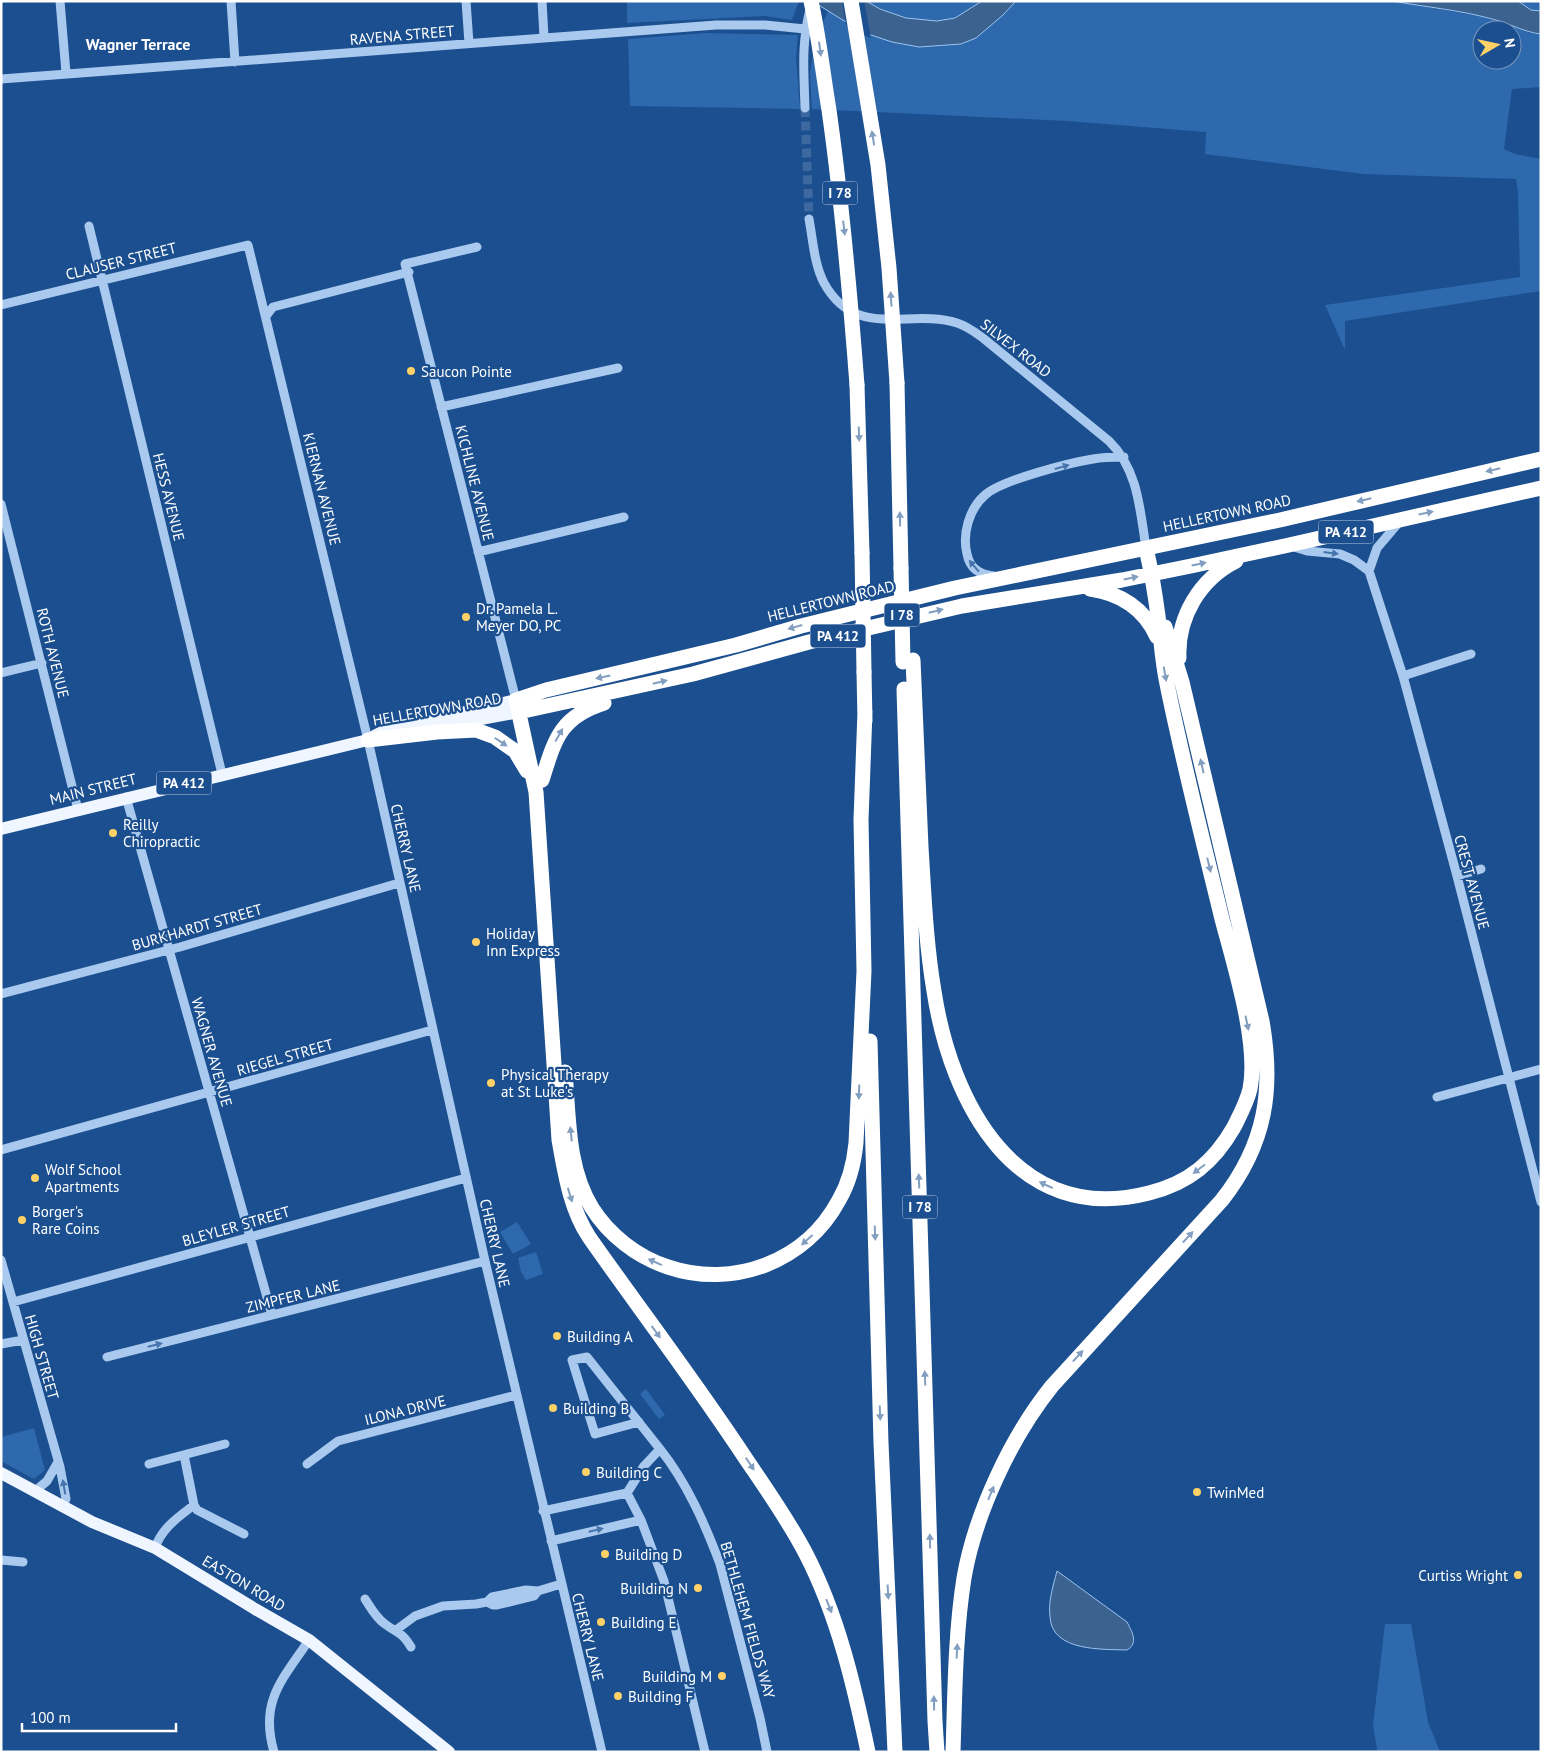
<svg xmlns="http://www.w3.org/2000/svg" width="1542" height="1753" font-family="'PT Sans',sans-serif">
<rect width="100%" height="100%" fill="#1b4f8f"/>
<path fill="#2e69ad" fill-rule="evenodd" d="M627 1H799L792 20 765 16 627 23Z
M866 1H982C973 7 965 14 955 18 927 30 891 15 866 1Z
M1016 1H1392L1479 16 1504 23 1530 33 1541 34V87L1512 89 1504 149 1515 154 1541 159V291L1345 321V350L1325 305 1520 277 1518 193 1516 179 1364 174 1205 154 1206 132 1067 121 812 109 810 74 815 40 828 11 862 32 1003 15ZM1482 30H1512V60H1482Z
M1518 1H1541V11L1531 10Z
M705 33 798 35 796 57 800 109 630 106 628 39Z
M517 1222 531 1244 513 1254 500 1232Z
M536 1252 543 1274 526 1280 521 1272 518 1258Z
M646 1389 665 1415 659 1419 640 1394Z
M34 1428 45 1470 34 1479 1 1461V1437Z
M1385 1624H1411L1428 1722 1440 1752H1378L1377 1749 1373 1725Z"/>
<path fill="#3c6290" stroke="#9cc4f0" d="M812 1H866L880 9 906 18 937 21 955 18 982 1H1016L1003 15 976 38 961 44 919 47 892 42 862 32Z
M1392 1H1518L1531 10 1541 11V34C1523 32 1509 23 1492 19 1460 10 1425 7 1392 1Z
M1057 1571 1127 1622C1132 1632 1139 1643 1127 1650 1103 1649 1052 1652 1050 1617 1048 1602 1053 1586 1057 1571Z"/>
<path fill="#1b4f8f" d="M842 1H864L871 38 861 34 846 25Z"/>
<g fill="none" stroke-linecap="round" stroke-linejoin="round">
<path stroke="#3d69a0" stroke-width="9" stroke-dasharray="9 4.5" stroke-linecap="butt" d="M805 108 809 219"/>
<path stroke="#a9c9ee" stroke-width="9" d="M60 1 66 73
M231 1 235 62
M466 1 469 43
M542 1 544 37
M1 79 716 25H765L805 29
M805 108C804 71 801 46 810 9
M809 219C813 240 814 264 824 283 856 341 909 308 957 323 967 326 975 332 983 338L1109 441C1138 469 1140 510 1146 548
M89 226 222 774
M477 247 405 264 516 700
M1 305 248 245 368 740 485 1261 602 1752
M266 316 273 307 409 272
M441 407 618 368
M1 504 78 810
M1291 546 1307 551 1340 554 1354 560 1369 571 1403 676 1457 876 1541 1202
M478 552 624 517
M1369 571 1377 548 1400 521
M994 576C980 575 970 569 967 554 962 534 969 509 985 495 1002 480 1069 463 1093 459 1103 457 1113 457 1124 457
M1 673 42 663
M1403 676 1471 654
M126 797 272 1315
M1457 876 1481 869
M1 994 180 947 399 883
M1437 1097 1541 1069
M1 1150 432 1030
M1 1260 60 1467 66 1499 62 1507
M13 1302 466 1178
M1 1344 23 1340
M107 1357 485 1261
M660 1449C687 1483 705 1524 720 1564L760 1718 767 1752
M149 1464 225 1444
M307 1464 338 1441 516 1395
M34 1492 47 1481 58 1462
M627 1493 641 1520 664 1581 705 1752
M194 1505 197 1510 244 1534
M543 1511 627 1493 644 1466 660 1449 587 1357 572 1360 595 1434 639 1422
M551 1541 641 1520
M155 1548C162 1528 177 1518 194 1505L184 1455
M1 1560 23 1562
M365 1599C371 1608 376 1618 385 1624 398 1634 401 1631 411 1647
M487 1602 492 1597 526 1590 538 1591 561 1584
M396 1630 415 1616 443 1606 476 1604 487 1602 493 1605H497L534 1596 538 1591
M274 1752C259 1701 283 1679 309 1640"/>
<path stroke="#f0f6ff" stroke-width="12" d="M443 726 519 712
M374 736 382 732 516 700
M1 829 376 738
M1 1473 92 1522 155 1548 255 1609 309 1640 449 1752"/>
<path stroke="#fff" stroke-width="15" d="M897 383 901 568
M857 385 862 553
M1090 589C1120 593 1145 609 1157 637
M1179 658C1177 617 1200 579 1236 561
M913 660C916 722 918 785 921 847 924 895 926 944 934 991 951 1103 1016 1227 1149 1193 1189 1183 1214 1162 1234 1127 1240 1115 1247 1102 1250 1089 1259 1043 1234 965 1222 919 1203 841 1183 763 1167 684 1162 661 1161 639 1158 616 1155 593 1151 570 1146 548
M864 672 865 721
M904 689 935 1721 937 1752
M519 712 693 674 809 642 962 606 1122 580 1191 566 1289 545 1541 488
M368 740 437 732 476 730 495 737 515 751 527 771
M542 780C555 739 560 717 604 703
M870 1041 881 1443 895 1752
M565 1072C569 1117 567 1168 592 1208 609 1235 637 1257 668 1267 733 1289 806 1262 839 1200 849 1183 854 1163 856 1143L864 971 861 820 865 711
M868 1752C854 1685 838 1616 806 1554 789 1521 767 1490 746 1459 696 1383 641 1311 589 1237 570 1208 565 1173 559 1140L536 792 516 700 546 690 736 645 801 626 955 588 1280 520 1541 459
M953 1752C955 1694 955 1635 964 1578 975 1514 1011 1437 1052 1386L1222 1200C1266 1144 1274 1089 1262 1021L1182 682 1165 627"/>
<path stroke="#fff" stroke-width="15" d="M811 1C819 37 823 74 829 110 842 202 850 293 857 385
M851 1 878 165 889 268 897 383
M862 553 864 672
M901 568 903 662"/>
</g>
<defs><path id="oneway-solid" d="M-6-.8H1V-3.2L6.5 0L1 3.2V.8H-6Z" transform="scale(1.25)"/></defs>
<g fill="#829ec1">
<use href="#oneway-solid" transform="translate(820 49) rotate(82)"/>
<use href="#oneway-solid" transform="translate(873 138) rotate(-99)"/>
<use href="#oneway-solid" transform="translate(844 228) rotate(83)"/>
<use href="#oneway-solid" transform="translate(891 299) rotate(-94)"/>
<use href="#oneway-solid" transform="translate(859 434) rotate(88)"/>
<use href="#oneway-solid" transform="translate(1493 470) rotate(167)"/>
<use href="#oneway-solid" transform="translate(1364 500) rotate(167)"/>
<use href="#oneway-solid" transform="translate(1426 513) rotate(-12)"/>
<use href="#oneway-solid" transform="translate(900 519) rotate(-91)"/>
<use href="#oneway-solid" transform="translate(1199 564) rotate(-12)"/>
<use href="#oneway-solid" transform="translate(1131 578) rotate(-12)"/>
<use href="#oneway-solid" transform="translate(936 611) rotate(-14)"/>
<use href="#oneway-solid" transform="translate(795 627) rotate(164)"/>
<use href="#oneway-solid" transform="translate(1165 674) rotate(80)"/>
<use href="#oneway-solid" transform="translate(603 677) rotate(168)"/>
<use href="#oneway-solid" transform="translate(660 682) rotate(-13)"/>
<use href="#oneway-solid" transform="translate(559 735) rotate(-61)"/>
<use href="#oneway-solid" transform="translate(501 742) rotate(34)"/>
<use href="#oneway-solid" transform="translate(1202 766) rotate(-103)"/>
<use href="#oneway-solid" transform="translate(1209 865) rotate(76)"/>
<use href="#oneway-solid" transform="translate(1247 1023) rotate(78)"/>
<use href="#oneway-solid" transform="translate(859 1092) rotate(92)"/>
<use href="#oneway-solid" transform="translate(571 1134) rotate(-96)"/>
<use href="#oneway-solid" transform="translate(1199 1169) rotate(143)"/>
<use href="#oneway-solid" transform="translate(919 1181) rotate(-92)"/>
<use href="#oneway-solid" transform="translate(1046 1185) rotate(-155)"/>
<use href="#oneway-solid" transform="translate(570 1195) rotate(73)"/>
<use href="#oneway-solid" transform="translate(875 1233) rotate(88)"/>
<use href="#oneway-solid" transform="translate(1188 1237) rotate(-47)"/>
<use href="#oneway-solid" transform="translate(807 1240) rotate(138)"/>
<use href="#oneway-solid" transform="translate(655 1262) rotate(-156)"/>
<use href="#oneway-solid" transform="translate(656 1332) rotate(54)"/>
<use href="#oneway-solid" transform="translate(1078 1356) rotate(-47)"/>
<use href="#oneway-solid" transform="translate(925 1378) rotate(-92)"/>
<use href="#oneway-solid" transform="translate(880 1413) rotate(88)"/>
<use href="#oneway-solid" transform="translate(750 1464) rotate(56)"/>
<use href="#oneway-solid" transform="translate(991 1493) rotate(-68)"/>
<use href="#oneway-solid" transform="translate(930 1541) rotate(-91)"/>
<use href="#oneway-solid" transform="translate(888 1592) rotate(87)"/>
<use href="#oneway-solid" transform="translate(829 1606) rotate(68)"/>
<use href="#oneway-solid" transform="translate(957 1651) rotate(-87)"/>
<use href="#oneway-solid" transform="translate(934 1703) rotate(-91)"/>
</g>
<g fill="#4674ac">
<use href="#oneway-solid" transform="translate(1062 467) rotate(-16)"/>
<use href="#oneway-solid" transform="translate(1331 553) rotate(7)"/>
<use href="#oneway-solid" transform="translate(974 566) rotate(-131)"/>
<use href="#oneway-solid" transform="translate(155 1345) rotate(-14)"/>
<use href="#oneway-solid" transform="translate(64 1487) rotate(-100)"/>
<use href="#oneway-solid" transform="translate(596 1530) rotate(-13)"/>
</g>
<g fill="#ffd166" stroke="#1b4f8f" stroke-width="2">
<circle cx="411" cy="371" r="5"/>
<circle cx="466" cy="617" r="5"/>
<circle cx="113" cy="833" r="5"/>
<circle cx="476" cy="942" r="5"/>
<circle cx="491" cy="1083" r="5"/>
<circle cx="35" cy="1178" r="5"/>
<circle cx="22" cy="1220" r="5"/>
<circle cx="557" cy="1336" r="5"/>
<circle cx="553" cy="1408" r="5"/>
<circle cx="586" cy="1472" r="5"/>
<circle cx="1197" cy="1492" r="5"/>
<circle cx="605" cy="1554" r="5"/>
<circle cx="1518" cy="1575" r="5"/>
<circle cx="698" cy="1588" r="5"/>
<circle cx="601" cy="1622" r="5"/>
<circle cx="722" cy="1676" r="5"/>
<circle cx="618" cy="1696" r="5"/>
</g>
<g text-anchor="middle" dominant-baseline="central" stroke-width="4.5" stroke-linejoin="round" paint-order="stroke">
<g fill="#1b4f8f" stroke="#bbcadd" stroke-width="1">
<rect x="822.5" y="181.5" width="35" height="23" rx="4"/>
<rect x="1318.5" y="520.5" width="55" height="23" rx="4"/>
<rect x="884.5" y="603.5" width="35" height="23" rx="4"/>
<rect x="810.5" y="624.5" width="55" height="23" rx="4"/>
<rect x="156.5" y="771.5" width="55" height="23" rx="4"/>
<rect x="902.5" y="1195.5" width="35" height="23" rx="4"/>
</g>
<g font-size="14" font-weight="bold" fill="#fff">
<text x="840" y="193">I 78</text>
<text x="1346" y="532">PA 412</text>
<text x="902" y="615">I 78</text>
<text x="838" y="636">PA 412</text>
<text x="184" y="783">PA 412</text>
<text x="920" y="1207">I 78</text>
</g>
<g font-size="15" fill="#fff" stroke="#1b4f8f">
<text transform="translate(402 35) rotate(-5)">RAVENA STREET</text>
<text transform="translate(121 261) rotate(-14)">CLAUSER STREET</text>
<text transform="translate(1016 348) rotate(38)">SILVEX ROAD</text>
<text transform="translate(475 483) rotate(76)">KICHLINE AVENUE</text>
<text transform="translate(322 489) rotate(76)">KIERNAN AVENUE</text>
<text transform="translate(169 497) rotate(76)">HESS AVENUE</text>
<text transform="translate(1227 513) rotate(-12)">HELLERTOWN ROAD</text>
<text transform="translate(831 601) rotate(-14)">HELLERTOWN ROAD</text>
<text transform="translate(53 653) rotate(76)">ROTH AVENUE</text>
<text transform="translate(437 709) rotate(-10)">HELLERTOWN ROAD</text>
<text transform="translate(93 789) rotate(-14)">MAIN STREET</text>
<text transform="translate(406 848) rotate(77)">CHERRY LANE</text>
<text transform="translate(1472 882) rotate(75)">CREST AVENUE</text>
<text transform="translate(197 927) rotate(-16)">BURKHARDT STREET</text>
<text transform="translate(212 1052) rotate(74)">WAGNER AVENUE</text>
<text transform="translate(285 1057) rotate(-16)">RIEGEL STREET</text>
<text transform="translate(236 1226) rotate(-16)">BLEYLER STREET</text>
<text transform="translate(495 1243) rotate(77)">CHERRY LANE</text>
<text transform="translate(293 1296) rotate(-14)">ZIMPFER LANE</text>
<text transform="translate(42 1357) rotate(74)">HIGH STREET</text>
<text transform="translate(405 1410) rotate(-14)">ILONA DRIVE</text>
<text transform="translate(244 1583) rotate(31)">EASTON ROAD</text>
<text transform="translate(748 1620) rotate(74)">BETHLEHEM FIELDS WAY</text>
<text transform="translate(588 1637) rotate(76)">CHERRY LANE</text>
</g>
<g font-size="15" fill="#fff" stroke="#1b4f8f" text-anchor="start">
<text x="421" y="371">Saucon Pointe</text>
<text x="476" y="608">Dr. Pamela L.<tspan x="476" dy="17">Meyer DO, PC</tspan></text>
<text x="123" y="824">Reilly<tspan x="123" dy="17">Chiropractic</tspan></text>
<text x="486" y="933">Holiday<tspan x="486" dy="17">Inn Express</tspan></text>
<text x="501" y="1074">Physical Therapy<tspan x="501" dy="17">at St Luke's</tspan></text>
<text x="45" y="1169">Wolf School<tspan x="45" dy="17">Apartments</tspan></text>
<text x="32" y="1211">Borger's<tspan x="32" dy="17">Rare Coins</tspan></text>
<text x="567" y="1336">Building A</text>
<text x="563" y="1408">Building B</text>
<text x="596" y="1472">Building C</text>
<text x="1207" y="1492">TwinMed</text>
<text x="615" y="1554">Building D</text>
<text x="1508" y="1575" text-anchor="end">Curtiss Wright</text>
<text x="688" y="1588" text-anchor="end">Building N</text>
<text x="611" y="1622">Building E</text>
<text x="712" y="1676" text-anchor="end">Building M</text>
<text x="628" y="1696">Building F</text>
</g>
<g font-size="16" font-weight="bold" fill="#fff" stroke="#1b4f8f">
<text x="138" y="44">Wagner Terrace</text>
</g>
</g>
<rect width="1542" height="1753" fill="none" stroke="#ffffff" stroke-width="5"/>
<g transform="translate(1497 45) rotate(81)"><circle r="24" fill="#1b4f8f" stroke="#7695bc"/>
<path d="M0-4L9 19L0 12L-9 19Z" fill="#ffd166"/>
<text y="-8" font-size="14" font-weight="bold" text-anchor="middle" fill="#ffffff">N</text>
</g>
<path d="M22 1723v8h154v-8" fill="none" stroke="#ffffff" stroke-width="2.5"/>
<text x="30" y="1723" font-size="15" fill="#ffffff" stroke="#1b4f8f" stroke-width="4" paint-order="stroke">100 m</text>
</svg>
